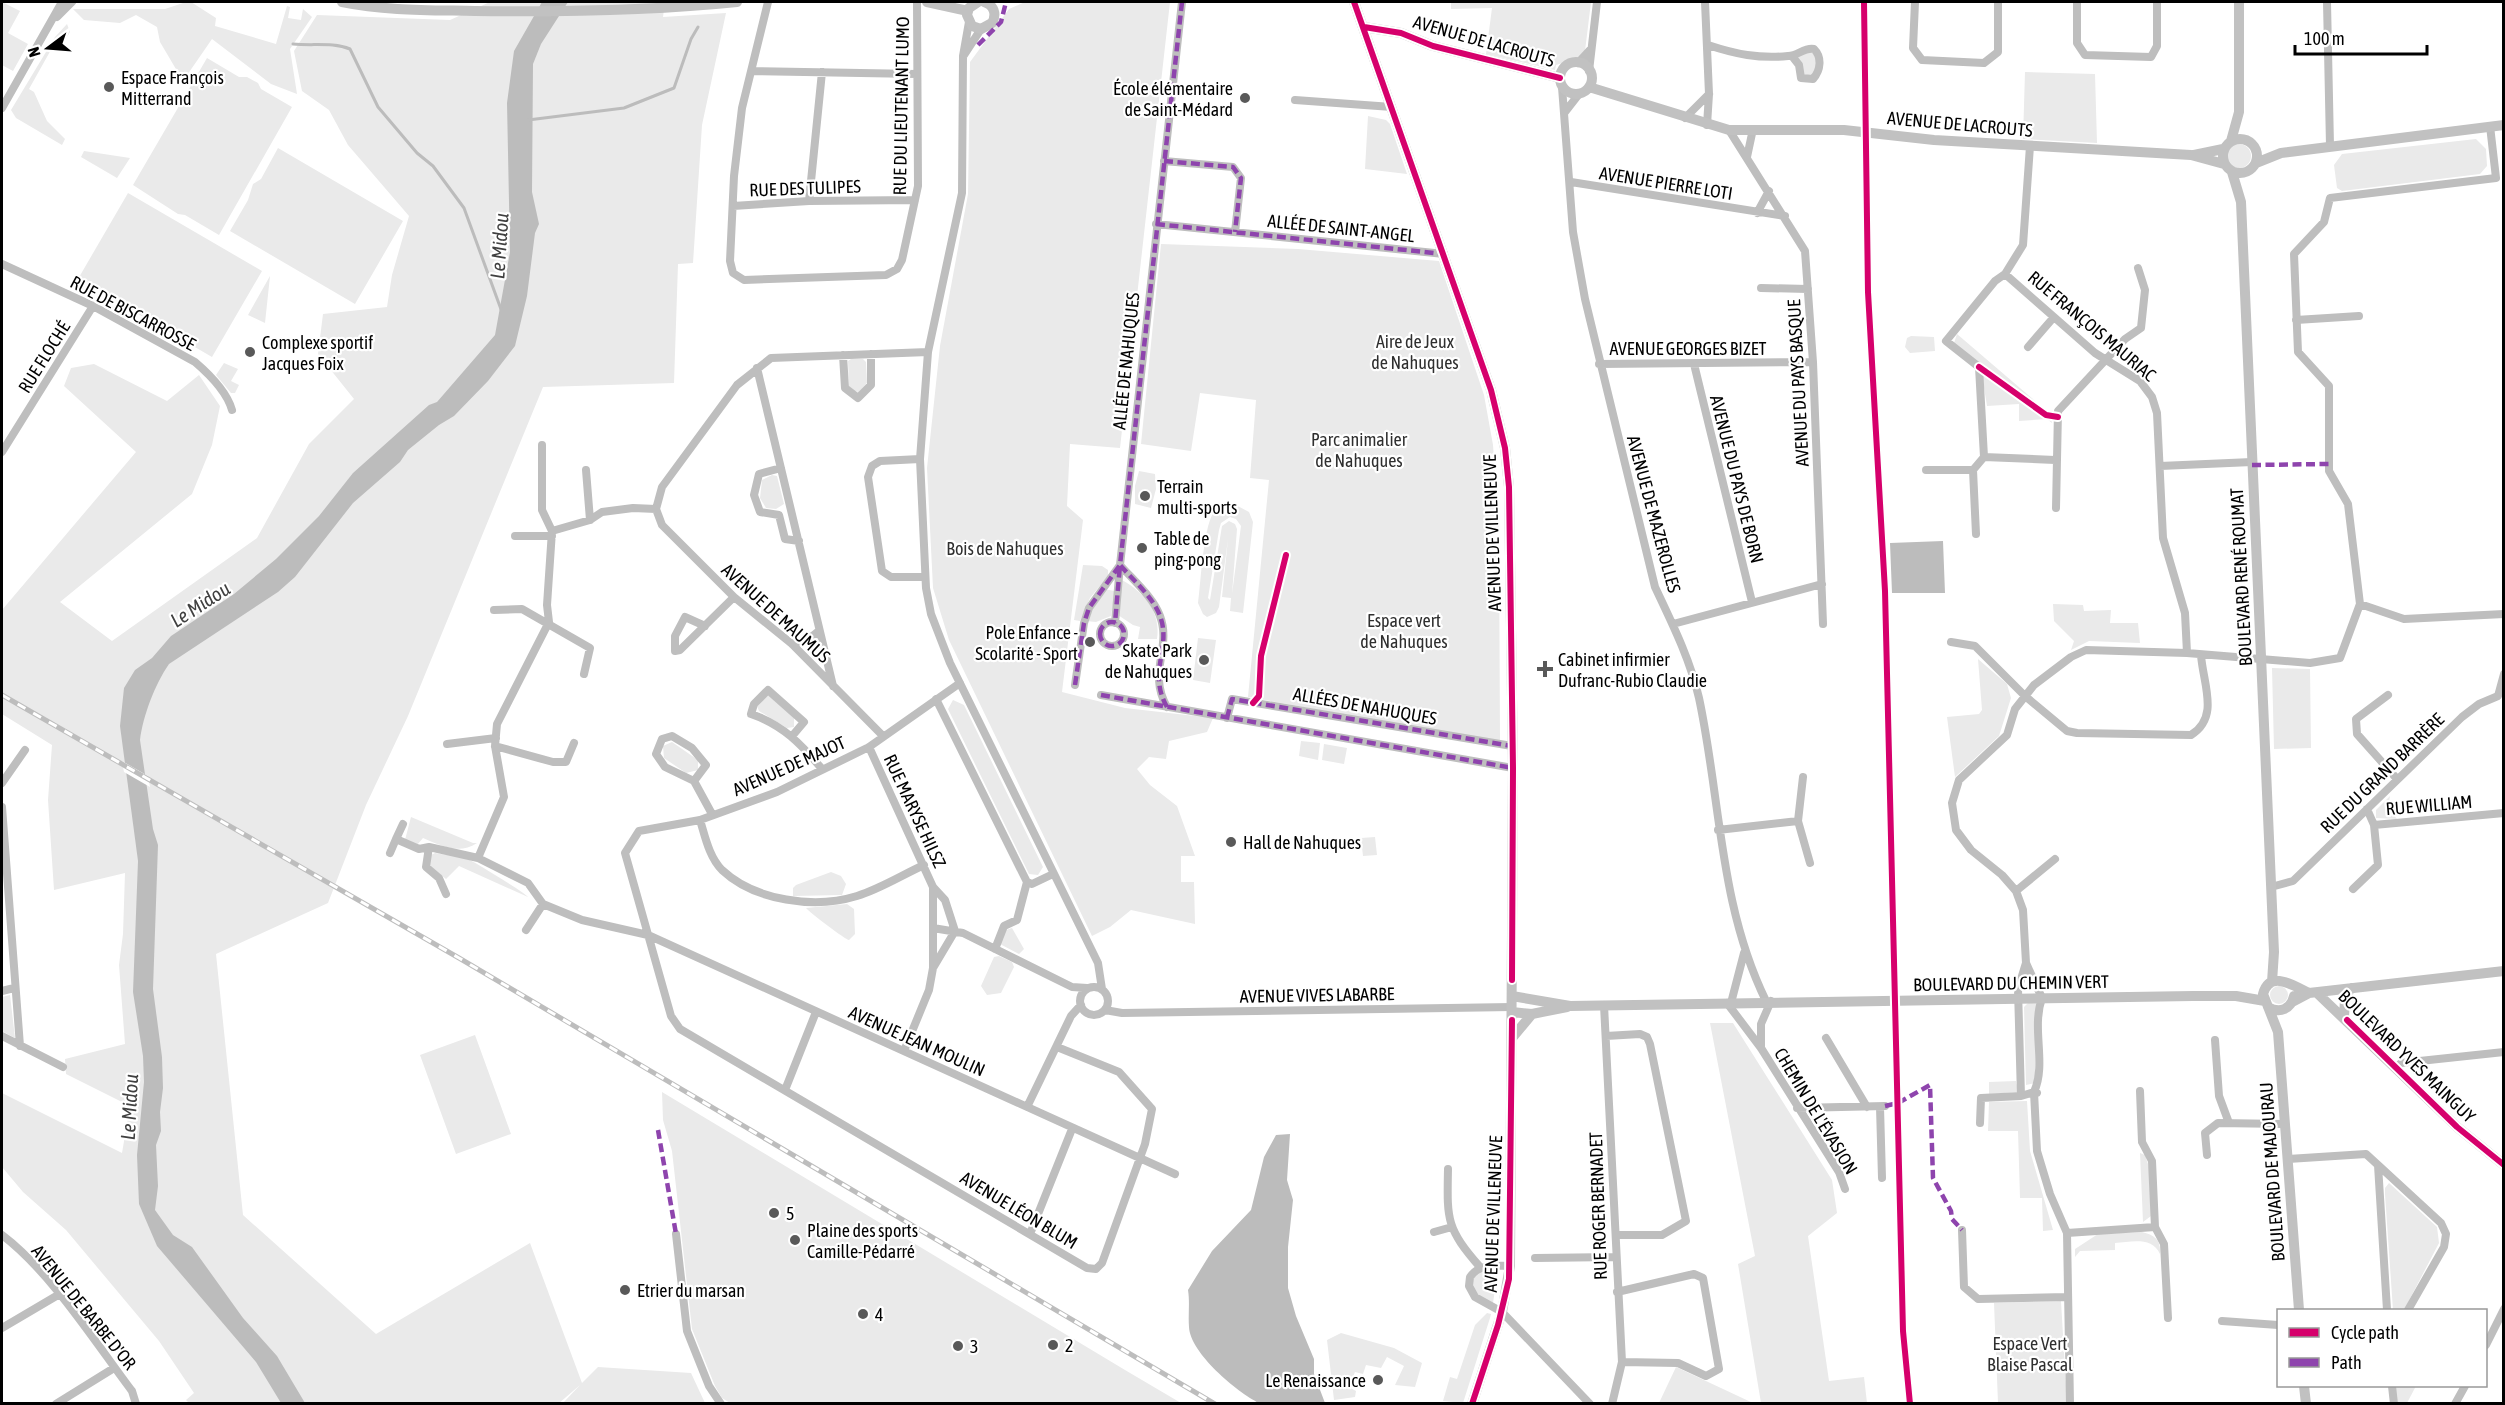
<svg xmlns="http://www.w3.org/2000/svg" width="2505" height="1405" font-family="'Asap Condensed',sans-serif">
<rect width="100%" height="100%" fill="#fff"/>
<path fill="#eaeaea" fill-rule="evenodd" d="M2 2 20 11 8 33 28 44 13 71 2 65Z
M186 2H191L216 18 215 26 276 44 287 6 290 7 288 18 301 20 303 9 312 17 290 49 297 94 271 84 212 39 183 81 160 42 157 27 136 15 120 23 84 20 73 9H165Z
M490 2H665L663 17 726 13 702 125 693 263 678 264 674 383 543 387 408 716 366 805 328 903 216 954 243 1215 376 1334 530 1243 582 1383 598 1367 691 1373 705 1403H563L580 1385 558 1404 189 1403 186 1400 194 1393 159 1341 66 1230 23 1192 2 1167V1093L122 1153 130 1106 66 1074 65 1059 125 1044 119 965 123 934 125 873 54 890 48 800 52 745 2 714V610L136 452 64 386 71 368 94 364 167 401 199 375 220 406 212 445 192 494 60 602 112 641 257 538 309 444 354 399 318 354 323 314 387 307 392 275 409 216 348 145 329 110 302 91 294 51 317 15 450 20Z
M1025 2H1170L1120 448 1070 444 1067 506 1083 520 1062 692 1125 708 1213 718 1207 732 1169 741 1166 759 1149 757 1137 769 1150 785 1177 806 1195 856H1181V882H1194L1195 924 1131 910 1110 927 1092 936 949 640 933 588 927 468 940 346 968 194 970 62 1009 9Z
M1451 2H1591L1585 51 1580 57 1556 65 1555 70 1486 54 1492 8 1451 9Z
M67 24 70 32 64 42 57 39 29 89 34 92 47 121 65 139 62 145 16 118 11 110 55 37Z
M1809 51 1816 54 1817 71 1812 78 1802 75 1796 57Z
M207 58 239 77H247L258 83 261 89 292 107 219 235 185 215 178 214 133 185Z
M2025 72 2095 74 2097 143 2023 139Z
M1368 116 1386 120 1390 124 1407 174 1365 169Z
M2476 139 2486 149 2487 166 2480 174 2342 191 2337 188 2334 165 2342 154Z
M2227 156a12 12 0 1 1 24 0a12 12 0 1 1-24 0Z
M278 148 403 221 355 304 230 231 248 200 253 184 261 179Z
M84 151 130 158 117 178 81 157Z
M128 193 262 271 212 357 78 279Z
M1161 244 1298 249 1439 261 1484 395 1493 445 1499 527H1492V538L1499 540 1500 742 1248 697 1269 480 1250 478 1256 400 1200 393 1191 451 1141 444Z
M270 276 265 323 248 315Z
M1957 334 2049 413 2052 423 2047 419 2019 421V404L1987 406 1981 369 1954 343Z
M1911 336 1934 337 1935 351 1910 353 1905 347 1907 338Z
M851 359H863L866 362 867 383 859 392 853 391 849 386 848 361Z
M224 363 238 369 231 381 239 385 235 393H231L216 375Z
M1139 471 1155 474 1156 489 1151 508 1135 504V486Z
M772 475 777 476 784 504 776 509 766 508 760 498 762 480Z
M1234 504 1249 512 1253 522 1243 613 1230 611 1231 598 1222 597 1228 539 1219 607 1216 613 1207 617 1203 614 1198 603C1201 583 1203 522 1216 509 1221 504 1228 504 1234 504ZM1230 517 1236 519 1241 526 1232 594 1237 529 1235 524 1229 521 1222 526 1210 600 1208 598 1219 530 1221 523Z
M1083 565 1102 566 1108 570V576L1090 598 1080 621 1074 620Z
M1122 580C1145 593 1161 612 1157 639H1138L1140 627 1133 625 1118 615Z
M1103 589 1115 591 1111 616 1096 622 1086 621Z
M2053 604 2083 605 2084 611 2111 610 2110 623H2138L2140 643 2089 641 2071 650 2074 641 2054 621Z
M1198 638 1216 640 1210 683 1193 680Z
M1978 659 2007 684 2011 698 1999 736 1955 777 1947 717 1979 714 1982 710Z
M2272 668 2310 669 2311 748 2274 749Z
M765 695H769L794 718V727L787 728 759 711 757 706Z
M953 700 964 705 1043 867 1038 875 1029 874 948 709Z
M1301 741 1320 743 1318 760 1299 756Z
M672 742 698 760V770L686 773 664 758 663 746Z
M1324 744 1347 748 1344 764 1322 760Z
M2390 796 2388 808 2397 819 2376 818V810Z
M411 817 473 843H477C459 855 442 846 423 838L417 845 405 840Z
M1375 837 1377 855 1363 856 1361 838Z
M435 853C445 855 454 855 464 857 468 858 526 893 528 897L459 866 446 879 429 865V856Z
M831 872 841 876 846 884 842 895 793 896V888L796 885Z
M847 904 854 909 855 934 849 940C846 940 809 912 806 908Z
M1012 928 1024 949 1019 954 1000 944 1006 930Z
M999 956 1012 962 1014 967 1001 993 987 995 981 986 994 957Z
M2270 995a9 9 0 1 1 18 0a9 9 0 1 1-18 0Z
M10 995 15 1038 2 1031V997Z
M2028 1003H2036V1006L2035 1083 2026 1085 2024 1007Z
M1710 1023H1733L1832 1180 1837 1213 1808 1236 1829 1381 1864 1377 1867 1403H1761L1738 1264 1755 1256Z
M475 1035 511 1134 456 1154 420 1055Z
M2016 1081 2018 1092 1989 1094V1082Z
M662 1092 1125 1370 1181 1403H730L722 1398 715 1386 692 1329 672 1151 663 1120Z
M2027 1101 2030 1151 2053 1230 2043 1231 2042 1198H2020L2018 1131H1988L1989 1102Z
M2140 1153 2145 1155 2149 1167 2151 1216 2143 1222Z
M2389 1183 2437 1227 2439 1243 2404 1310H2393L2385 1194V1188Z
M2142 1232C2155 1235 2161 1240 2160 1254 2152 1236 2131 1242 2115 1243V1250L2080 1251 2075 1257V1249L2098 1234Z
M1482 1271 1493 1272 1497 1276 1493 1303H1489L1472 1291V1280Z
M2061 1301 2067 1403H1998L1994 1303Z
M1487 1313 1491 1314 1490 1318 1463 1403 1443 1401 1450 1377 1457 1379 1475 1325Z
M1341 1333 1394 1348 1422 1363 1415 1387 1395 1385 1404 1366 1387 1357 1381 1368 1366 1365 1363 1374 1355 1372 1349 1387 1356 1391 1355 1397 1334 1400 1327 1340Z
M1676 1367 1753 1403H1659Z
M2395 1386H2416L2407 1403H2396Z"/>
<path fill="#bcbcbc" d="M542 2H568L541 44 533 64 532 192 539 224 535 233 527 296 515 346 488 381 454 416 439 425 408 450 400 462 353 503 295 577 278 592 169 664C155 684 143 716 140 740L153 829 158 845 153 989 162 1057 163 1088 160 1112 161 1131 156 1145 158 1186 155 1210 173 1235 192 1247 243 1318 277 1356 305 1403H281L256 1362 157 1246 139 1204 137 1155 144 1082 143 1056 133 992 138 861 120 726 124 688 135 670 152 658 171 636 234 594 276 559 319 516 353 473 429 405 437 402 495 335 510 252 507 103 514 51Z
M1943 541 1945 593H1892L1890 543Z
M1290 1134 1287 1180 1293 1200 1288 1247V1288L1296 1316 1314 1359V1374L1325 1403H1259C1237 1392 1190 1353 1189 1327 1188 1315 1190 1303 1188 1290L1212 1251 1251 1210 1264 1157 1276 1135Z"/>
<path fill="#fff" d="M122 761 148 776 150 787 124 772Z"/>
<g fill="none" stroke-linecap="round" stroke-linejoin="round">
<path stroke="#bcbcbc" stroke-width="3" d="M293 44C313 46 333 42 350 49L378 107 417 153 433 166 464 208 502 312
M528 120 624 108 674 88 691 39 698 27"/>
<path stroke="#bebebe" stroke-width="8" d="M768 2 742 108 734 176 730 261 733 273 744 280 886 275 897 269 902 260 918 186 917 2
M1705 2 1709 94 1707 125
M1915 2 1913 48 1922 60 1984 63 1998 52V2
M2077 2V43L2085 55 2151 57 2157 46V2
M2327 2 2330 146
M57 17 72 2
M969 22 963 56 962 193 928 352 920 459 926 588 931 614 950 663 1098 963 1102 989
M1708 45C1735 54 1759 59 1788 56 1798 56 1804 47 1814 49 1822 57 1821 70 1813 79L1801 78 1799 65 1792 56
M964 55 981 29
M1578 63 1590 50
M752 71 917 74
M1589 71 1597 2
M1562 87 1573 232 1585 299 1655 587C1672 623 1690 659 1699 698 1721 801 1719 905 1766 1001
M1295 100 1392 107
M2 108 62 2
M1565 112 1579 94
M1685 118 1709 94
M1729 130 1805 251 1813 362 1823 624
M2030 146 2023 245 2005 274 1995 281 1946 341 1979 367 1984 457 2055 460
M1747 157 1753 129
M1164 161 1233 167 1241 178 1235 232
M1571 182 1785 216
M809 201 822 72
M733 206 809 201 915 200
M1757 213 1769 191
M1156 224 1444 254
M2 264 93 306 195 362C209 374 227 392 232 410
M2005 274 2095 353 2140 381 2152 397 2157 413 2163 538 2185 613 2187 653
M1761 288 1808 289
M2296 320 2359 316
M2028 347 2054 317
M843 355 845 388 858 398 871 385V354
M1599 364 1813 362
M1694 364 1752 602
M757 368 833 686
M542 445V510L552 531
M2 452 93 306
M920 459 880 461 872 466 868 477 882 571 891 577H925
M2160 466 2252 462
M781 468 759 474 754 495 760 512 779 515 785 539 799 541
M586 470 590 520
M1926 470H1973
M2056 508 2058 411 2125 339 2141 328 2145 290 2138 268
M656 509 662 487 737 385 771 358 928 352
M656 509 662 525 734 597 792 644 883 736
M1976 534 1973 470 1984 457
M515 536H552
M2360 604 2404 619 2504 614
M494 610 522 609 590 648 584 674
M1100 634a12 12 0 1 1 24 0a12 12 0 1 1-24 0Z
M1673 624 1822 584
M705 626 685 617 675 636V651L680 650 734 597
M1951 642 1975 646 2025 696 2067 731 2077 733 2191 735C2220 717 2203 684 2201 655
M792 644 805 642 819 631
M960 683 869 747 777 792 700 820 639 831 625 853 671 1016 680 1029 1087 1268 1096 1269 1102 1263 1145 1144 1152 1109 1119 1072 1057 1047
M1075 685 1084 623 1089 608 1120 565 1115 623
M1101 695 1513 768
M2388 695 2356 719 2357 734 2397 779
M936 699 1027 882 1032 884 1053 874
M1167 707C1147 672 1172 648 1160 616 1153 597 1133 580 1120 565L1182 2
M1227 718 1232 699 1512 746
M793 735 804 722 768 690 754 704 751 714C783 725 801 744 822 769
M447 744 496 738
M495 746 553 762H566L574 743
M869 747 933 887 945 900 955 931 933 968 929 990 904 1051
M694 781 706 765 692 748 672 736 662 739 656 754 665 767 694 781 712 814
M2 783 25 750
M2 807 20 1046
M700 820C705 836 709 857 722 870 755 901 815 909 857 896 880 889 902 875 924 865
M1798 821 1803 777
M403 824 396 839 419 849 429 847 478 858 528 883 543 904 582 920 648 935 1175 1174
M2374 825 2504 813
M1718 830 1798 821 1810 863
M429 847 426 867 439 878 446 894
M390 853 396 839
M478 858 504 797 495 746 497 724 549 622 547 605 552 531 590 520 602 512 633 508 656 509
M933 887V967
M2271 887 2293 881 2462 717 2479 704 2498 696 2504 674
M2353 889 2378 865 2374 825 2367 809
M2016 891 2055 859
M933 928 963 933 1072 987 1087 988
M526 930 543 904
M995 949 1004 926 1017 920 1027 882
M1080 1001a14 14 0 1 1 28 0a14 14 0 1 1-28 0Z
M2 991 14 988
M1727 1003 1761 1048 1839 1172 1845 1189
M1731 1003 1744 953
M1604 1005 1622 1362 1612 1404
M1105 1010 1122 1013 1512 1007
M2 1036 63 1067
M1606 1036 1640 1034 1647 1037 1650 1044 1686 1221 1662 1235H1616
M1826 1038 1867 1107
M2215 1040 2219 1096 2229 1123
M1761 1048V1024L1771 1001
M2395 1068 2401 1063 2504 1052
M785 1090 816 1012
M2140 1091 2142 1142 2152 1161 2155 1227
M2037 1093 2034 1092 2037 1151 2050 1194 2067 1233 2070 1404
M2021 1096 2018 989 2026 963
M1027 1107 1071 1016 1081 1005
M1880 1107 1882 1178
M1797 1108 1885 1106
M1980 1123 1981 1098 2021 1096 2034 1092C2047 1063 2031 1029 2042 998L2026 963 2023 910 2016 891 2002 875 1971 850 1956 830 1952 803 1959 780 2007 735 2015 709 2034 685 2071 657 2086 650 2187 653 2310 663 2340 658 2360 604 2348 504 2329 471V386L2298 352 2294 254 2324 222 2330 198 2496 178 2490 126
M2207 1155 2205 1133 2218 1123 2285 1124
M2288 1159 2366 1154 2378 1165 2387 1310
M2378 1165 2441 1223 2446 1234 2444 1247 2408 1310
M1448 1169C1447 1220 1446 1228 1480 1267
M1962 1230 1964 1287 1978 1299 2067 1297
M1434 1232 1452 1227
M2067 1233 2155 1227 2164 1244 2168 1318
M676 1234 687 1331 709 1386 721 1404
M1030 1234 1072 1129
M2 1235C50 1271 95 1342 132 1391L136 1404
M1535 1258 1616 1257
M1510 1266C1494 1266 1480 1263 1470 1277L1469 1286 1475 1297 1502 1312 1590 1404
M1617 1292 1694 1274 1703 1278 1719 1369 1706 1376 1678 1363 1622 1362
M2222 1321 2278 1325
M2 1328 58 1295
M2486 1345 2504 1309
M2392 1386 2394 1404
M56 1404 114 1368
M2455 1404 2465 1386"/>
<path stroke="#c1c1c1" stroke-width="10" d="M342 2C386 11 431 10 475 11 563 12 650 11 737 2
M927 2 968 11
M978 2 969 8 967 15 972 26 981 29 992 23C997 14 994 5 984 2
M1354 2 1491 390 1505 448 1509 487 1513 768 1510 1266 1502 1312 1472 1404
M1364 27 1401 33 1433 46 1560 78
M1560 78a16 16 0 1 1 32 0a16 16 0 1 1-32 0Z
M1589 87 1729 130H1844L1934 140 2191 155 2224 164
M2223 156a17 17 0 1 1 34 0a17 17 0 1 1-34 0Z
M2231 141 2239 112V2
M2194 155 2223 149
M2256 163 2281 153 2504 125
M2232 172 2241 202 2274 952 2272 982
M2317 993 2457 1127 2504 1165
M1512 996 1570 1006 2193 996H2236L2265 1001
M2292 1002 2309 993 2504 971
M2268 1007C2280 1014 2291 1009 2294 996
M1512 1012 1532 1014 1567 1007
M2344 1018 2345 998 2351 988
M1512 1038 1532 1014
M2299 1310 2278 1032 2263 994C2270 969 2294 986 2309 993
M2304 1386 2306 1404"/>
<defs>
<path id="rail" d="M2 695 459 958 1215 1404"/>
</defs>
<use href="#rail" stroke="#bdbdbd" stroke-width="5"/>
<use href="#rail" stroke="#fff" stroke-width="3" stroke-dasharray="9" stroke-linecap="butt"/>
<path stroke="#8e44ad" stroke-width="4.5" stroke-dasharray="9 4.5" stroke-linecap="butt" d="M978 45 1001 22 1006 2
M1164 161 1233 167 1241 178 1235 232
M1156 224 1444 254
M2252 465 2329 464
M1100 634a12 12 0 1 1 24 0a12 12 0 1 1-24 0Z
M1075 685 1084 623 1089 608 1120 565 1115 623
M1101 695 1513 768
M1167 707C1147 672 1172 648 1160 616 1153 597 1133 580 1120 565L1182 2
M1227 718 1232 699 1512 746
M1885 1106 1898 1103 1930 1085 1933 1178 1951 1211 1952 1219 1962 1230
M658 1130 676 1234"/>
<defs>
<path id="cycleway" d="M1354 2 1491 390 1505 448 1509 487 1513 768 1512 980
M1864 2 1868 292 1885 591 1903 1331 1910 1404
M1364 27 1401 33 1433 46 1560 78
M1979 367 2046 415 2058 417
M1253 703 1259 696 1261 656 1286 555
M2347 1020 2457 1127 2504 1165
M1472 1404 1498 1325 1509 1279 1512 1020"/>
</defs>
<use href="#cycleway" stroke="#fff" stroke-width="10"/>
<use href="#cycleway" stroke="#d6006c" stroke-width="6"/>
</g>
<g fill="#595959" stroke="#fff" stroke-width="2">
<circle cx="109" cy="87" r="6"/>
<circle cx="1245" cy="98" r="6"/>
<circle cx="250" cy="352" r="6"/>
<circle cx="1145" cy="496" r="6"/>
<circle cx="1142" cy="548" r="6"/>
<circle cx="1090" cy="642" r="6"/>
<circle cx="1204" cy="660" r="6"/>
<path d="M1542 660h6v6h6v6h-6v6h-6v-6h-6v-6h6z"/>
<circle cx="1231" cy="842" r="6"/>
<circle cx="774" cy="1213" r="6"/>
<circle cx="795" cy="1240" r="6"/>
<circle cx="625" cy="1290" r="6"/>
<circle cx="863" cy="1314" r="6"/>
<circle cx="1053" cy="1345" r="6"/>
<circle cx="958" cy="1346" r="6"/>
<circle cx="1378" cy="1380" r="6"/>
</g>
<g text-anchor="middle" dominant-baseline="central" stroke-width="4.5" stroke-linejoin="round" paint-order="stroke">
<g font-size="18" fill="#000" stroke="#fff">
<text transform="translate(1484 41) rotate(16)">AVENUE DE LACROUTS</text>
<text transform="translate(901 106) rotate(-89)">RUE DU LIEUTENANT LUMO</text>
<text transform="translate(1960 124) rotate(5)">AVENUE DE LACROUTS</text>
<text transform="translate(1666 183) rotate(9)">AVENUE PIERRE LOTI</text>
<text transform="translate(805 188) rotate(-2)">RUE DES TULIPES</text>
<text transform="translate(1341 228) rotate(6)">ALLÉE DE SAINT-ANGEL</text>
<text transform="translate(133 313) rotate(28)">RUE DE BISCARROSSE</text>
<text transform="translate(2092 326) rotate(40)">RUE FRANÇOIS MAURIAC</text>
<text x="1688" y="348">AVENUE GEORGES BIZET</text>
<text transform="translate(44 357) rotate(-58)">RUE FLOCHÉ</text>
<text transform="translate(1126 361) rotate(-84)">ALLÉE DE NAHUQUES</text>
<text transform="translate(1798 383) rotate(-93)">AVENUE DU PAYS BASQUE</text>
<text transform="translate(1737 479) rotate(76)">AVENUE DU PAYS DE BORN</text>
<text transform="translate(1654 514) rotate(75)">AVENUE DE MAZEROLLES</text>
<text transform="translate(1492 533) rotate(-92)">AVENUE DE VILLENEUVE</text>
<text transform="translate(2241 577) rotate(-93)">BOULEVARD RENÉ ROUMAT</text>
<text transform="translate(776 613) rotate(42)">AVENUE DE MAUMUS</text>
<text transform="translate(1365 706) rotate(10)">ALLÉES DE NAHUQUES</text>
<text transform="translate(789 766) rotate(-24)">AVENUE DE MAJOT</text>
<text transform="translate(2382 773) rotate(-44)">RUE DU GRAND BARRÈRE</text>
<text transform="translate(2429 805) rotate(-5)">RUE WILLIAM</text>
<text transform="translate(915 811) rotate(65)">RUE MARYSE HILSZ</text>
<text transform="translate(2011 983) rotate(-1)">BOULEVARD DU CHEMIN VERT</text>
<text transform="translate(1317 995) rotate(-1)">AVENUE VIVES LABARBE</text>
<text transform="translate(917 1041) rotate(24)">AVENUE JEAN MOULIN</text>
<text transform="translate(2407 1056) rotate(44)">BOULEVARD YVES MAINGUY</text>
<text transform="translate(1816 1111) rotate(59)">CHEMIN DE L'ÉVASION</text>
<text transform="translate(2272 1172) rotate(-94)">BOULEVARD DE MAJOURAU</text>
<text transform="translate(1598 1206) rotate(-92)">RUE ROGER BERNADET</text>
<text transform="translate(1019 1210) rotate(31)">AVENUE LÉON BLUM</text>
<text transform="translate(1493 1214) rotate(-88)">AVENUE DE VILLENEUVE</text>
<text transform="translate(84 1307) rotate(51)">AVENUE DE BARBE D'OR</text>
</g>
<g font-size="18" fill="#000" stroke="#fff" text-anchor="start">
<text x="121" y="77">Espace François<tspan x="121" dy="21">Mitterrand</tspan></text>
<text x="1233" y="88" text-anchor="end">École élémentaire<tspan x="1233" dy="21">de Saint-Médard</tspan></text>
<text x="262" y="342">Complexe sportif<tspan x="262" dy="21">Jacques Foix</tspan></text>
<text x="1157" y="486">Terrain<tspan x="1157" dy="21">multi-sports</tspan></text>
<text x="1154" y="538">Table de<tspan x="1154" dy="21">ping-pong</tspan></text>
<text x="1078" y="632" text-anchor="end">Pole Enfance -<tspan x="1078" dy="21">Scolarité - Sport</tspan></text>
<text x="1192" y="650" text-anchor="end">Skate Park<tspan x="1192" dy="21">de Nahuques</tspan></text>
<text x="1558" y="659">Cabinet infirmier<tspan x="1558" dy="21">Dufranc-Rubio Claudie</tspan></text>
<text x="1243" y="842">Hall de Nahuques</text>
<text x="786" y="1213">5</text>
<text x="807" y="1230">Plaine des sports<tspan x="807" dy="21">Camille-Pédarré</tspan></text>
<text x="637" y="1290">Etrier du marsan</text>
<text x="875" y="1314">4</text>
<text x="1065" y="1345">2</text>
<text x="970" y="1346">3</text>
<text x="1366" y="1380" text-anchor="end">Le Renaissance</text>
</g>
<g font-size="18" fill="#2f2f2f" stroke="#fff">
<text x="1415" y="341">Aire de Jeux<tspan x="1415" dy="21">de Nahuques</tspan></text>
<text x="1359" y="439">Parc animalier<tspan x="1359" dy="21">de Nahuques</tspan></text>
<text x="1005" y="548">Bois de Nahuques</text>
<text x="1404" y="620">Espace vert<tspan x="1404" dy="21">de Nahuques</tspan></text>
<text x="2030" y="1343">Espace Vert<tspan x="2030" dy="21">Blaise Pascal</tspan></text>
</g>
<g font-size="20" font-style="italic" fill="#404040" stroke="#fff">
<text transform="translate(499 246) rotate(-86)">Le Midou</text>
<text transform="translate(200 604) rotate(-33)">Le Midou</text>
<text transform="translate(129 1107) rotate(-87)">Le Midou</text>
</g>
</g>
<rect width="2505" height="1405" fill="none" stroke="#000000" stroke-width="6"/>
<rect x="2277" y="1309" width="210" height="78" fill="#ffffff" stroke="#999999" stroke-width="1.5"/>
<rect x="2289" y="1328" width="30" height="9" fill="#d6006c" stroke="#999999" stroke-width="1.5"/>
<text x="2331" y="1339" font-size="18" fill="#000000">Cycle path</text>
<rect x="2289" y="1358" width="30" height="9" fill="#8e44ad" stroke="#999999" stroke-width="1.5"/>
<text x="2331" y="1369" font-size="18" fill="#000000">Path</text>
<g transform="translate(48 48) rotate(254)" stroke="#ffffff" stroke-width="4.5" paint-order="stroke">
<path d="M0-4.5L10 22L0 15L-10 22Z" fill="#000000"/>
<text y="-9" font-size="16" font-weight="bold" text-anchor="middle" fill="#000000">N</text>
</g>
<path d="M2295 45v9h132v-9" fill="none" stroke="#000000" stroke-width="3"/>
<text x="2304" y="45" font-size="18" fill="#000000" stroke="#ffffff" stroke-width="4.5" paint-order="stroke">100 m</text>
</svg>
